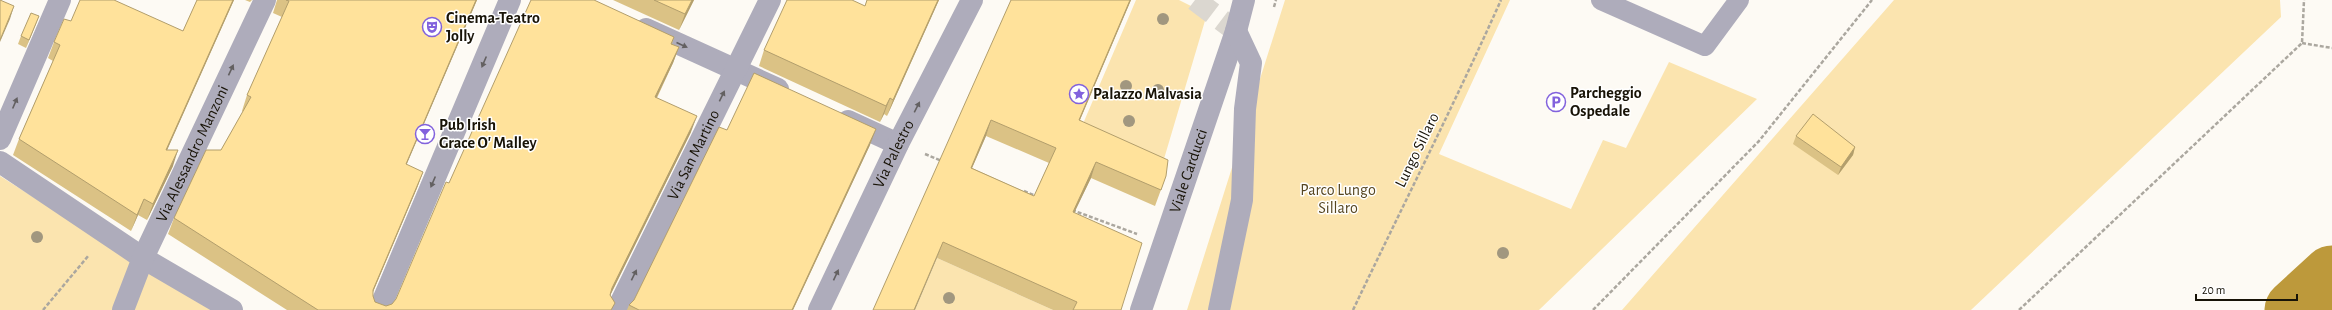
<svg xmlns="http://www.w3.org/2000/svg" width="2332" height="310" font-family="'Alegreya Sans',sans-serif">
<rect width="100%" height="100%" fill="#fdfaf4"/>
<path fill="#fbe4af" d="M1136 0H1179L1207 14 1161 169 1079 133Z
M1285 0H1510L1439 154 1571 209 1603 140 1626 148 1669 62 1757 99 1539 310H1187Z
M1894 0H2280L2281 17 1971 310H1622Z
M0 176 211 310H0Z
M937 258 1053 310H915Z"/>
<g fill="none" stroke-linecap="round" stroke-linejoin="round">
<path stroke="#bd993b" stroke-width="61" d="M2295 310 2332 276"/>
<path stroke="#dbd7d0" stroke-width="22" stroke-dasharray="22 11" stroke-linecap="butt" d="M1195 0 1236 31"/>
<path stroke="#aba79f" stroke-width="2.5" stroke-dasharray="4 2" stroke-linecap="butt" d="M1274 7 1276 0
M2302 43 2332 48
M925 154 942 161
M1024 191 1036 196
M1072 210 1137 234
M43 310 89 255
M1353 310C1402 207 1454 105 1501 0
M1593 310 1759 141 1872 0
M2019 310 2302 43 2304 0"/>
<path stroke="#aeacbb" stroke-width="20" d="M1601 0 1705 46 1739 0"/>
<g stroke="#aeacbb" stroke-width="22">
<path d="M646 29 778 89"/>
<path d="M848 121 898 144"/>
<path d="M0 139 60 0"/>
<path d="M0 162 143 258 232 310"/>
<path id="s1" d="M123 310 143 258 265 0"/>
<path d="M379 310 510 0"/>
<path id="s2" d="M617 310 770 0"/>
<path id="s3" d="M819 310 898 144 972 0"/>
<path id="s4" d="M1141 310 1236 31 1244 0"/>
<path d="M1219 310 1242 200 1245 109 1251 63 1236 31"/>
</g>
</g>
<g fill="#a1977f">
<circle cx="1163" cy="19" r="6"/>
<circle cx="1126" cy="86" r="6"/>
<circle cx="1158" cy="90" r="6"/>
<circle cx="1129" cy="121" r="6"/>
<circle cx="37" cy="237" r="6"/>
<circle cx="1503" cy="253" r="6"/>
<circle cx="949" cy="298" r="6"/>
</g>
<path fill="#dbc285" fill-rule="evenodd" d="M197 0H234L167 150 173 166 147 220 138 215 131 231 13 155 19 139 53 61 48 58 54 42 71 21 183 31Z
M245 0H252L250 2Z
M277 0H477L406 165 423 172 417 188 373 292V296L375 302 386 306 392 304 396 299 449 183 674 37 672 44 679 47 673 63 657 98 691 132 610 295 612 310H287L168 234 174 218 221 150 243 112 242 111 247 95 282 17 273 13Z
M613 0H694L679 30Z
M867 0H939L887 116 884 114 880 122 759 66 764 50 865 6Z
M1011 0H1131L1080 120 1166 176 1155 206 1091 178 1074 212 1121 310H1053L937 258ZM986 136 1049 163 1034 196 972 168Z
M39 16 26 48 18 44 21 36Z
M727 130 870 145 793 310H627L629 305 634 300Z
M1796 136 1855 147 1853 155 1838 175 1793 144Z"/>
<path fill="#b29e6c" d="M233 0H234L160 166 166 150Z
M476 0H477L400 180 406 164Z
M692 0H694L679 30 685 14Z
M938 0H939L887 116 893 100Z
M1130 0H1131L1073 136 1079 120Z
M14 6 10 19 0 42V40Z
M39 16 36 24 26 48 29 40Z
M679 47 673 63 649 113 655 97Z
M890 98 884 114 880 122 886 106Z
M697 116 691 132 606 304 612 288Z
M991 120 986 136 965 184 971 168Z
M876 129 870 145 793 310H792Z
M1855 147 1853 155 1838 175 1841 167Z
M178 150 173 166 147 220 153 204Z
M1096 162 1091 178 1067 228 1073 212Z
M423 172 417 188 367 306 373 290Z
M144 199 138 215 131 231 137 215Z
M943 242 937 258 915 310H914Z"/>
<path fill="#ffe29b" stroke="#b29e6c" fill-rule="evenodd" d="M0 0 14 6 0 40Z
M80 0H114L183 31 197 0H233L166 150H178L153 204 144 199 137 215 19 139 60 45 54 42 64 19 71 21Z
M286 0H476L406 164 423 172 373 290V296L375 302 386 306 392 304 396 299 446 182 449 183 531 0H594L674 37 671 44 679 47 655 97 697 116 612 288 610 295 615 303 611 310H318L174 218 206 150H221L251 97 247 95 289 1Z
M654 0H692L685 14Z
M787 0H852L865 6 867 0H938L893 100 890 98 886 106 764 50Z
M1011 0H1130L1079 120 1168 160 1166 176 1161 190 1096 162 1073 212 1142 243 1121 310H1073L1077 302 943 242 914 310H873ZM991 120 1056 148 1034 196 971 168Z
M31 13 39 16 29 40 21 36Z
M754 73 876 129 792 310H639L629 305 634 300 719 127 727 130Z
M1813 114 1855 147 1841 167 1796 136Z"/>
<defs><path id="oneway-solid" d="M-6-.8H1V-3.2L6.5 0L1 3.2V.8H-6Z"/></defs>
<g fill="#636061">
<use href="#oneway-solid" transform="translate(682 45) rotate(24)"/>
<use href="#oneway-solid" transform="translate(484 62) rotate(113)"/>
<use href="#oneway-solid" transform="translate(231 70) rotate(-65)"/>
<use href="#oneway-solid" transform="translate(722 96) rotate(-64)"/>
<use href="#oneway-solid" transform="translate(15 103) rotate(-67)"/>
<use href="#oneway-solid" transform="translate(917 107) rotate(-63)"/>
<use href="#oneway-solid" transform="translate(433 182) rotate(113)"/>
<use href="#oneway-solid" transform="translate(634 275) rotate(-64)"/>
<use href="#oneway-solid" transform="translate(836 275) rotate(-65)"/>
</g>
<defs>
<symbol id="theatre-ring" viewBox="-11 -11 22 22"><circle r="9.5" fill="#fff" stroke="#8262dd" stroke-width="1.5"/><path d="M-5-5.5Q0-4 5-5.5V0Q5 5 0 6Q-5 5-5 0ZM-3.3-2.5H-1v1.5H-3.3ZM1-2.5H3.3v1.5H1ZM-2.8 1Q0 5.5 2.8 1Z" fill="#8262dd"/></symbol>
<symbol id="sight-ring" viewBox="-11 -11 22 22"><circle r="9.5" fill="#fff" stroke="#8262dd" stroke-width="1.5"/><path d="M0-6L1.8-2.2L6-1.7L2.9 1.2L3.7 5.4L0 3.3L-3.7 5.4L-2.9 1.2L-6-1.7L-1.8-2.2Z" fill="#8262dd"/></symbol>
<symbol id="parking-ring" viewBox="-11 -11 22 22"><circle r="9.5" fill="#fff" stroke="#8262dd" stroke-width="1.5"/><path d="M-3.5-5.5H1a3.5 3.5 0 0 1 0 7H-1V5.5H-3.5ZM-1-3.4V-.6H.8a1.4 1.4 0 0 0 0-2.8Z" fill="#8262dd"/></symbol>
<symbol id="bar-ring" viewBox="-11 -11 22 22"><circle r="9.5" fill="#fff" stroke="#8262dd" stroke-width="1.5"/><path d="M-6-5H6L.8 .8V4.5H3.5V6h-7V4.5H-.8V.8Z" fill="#8262dd"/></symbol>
</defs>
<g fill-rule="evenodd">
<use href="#theatre-ring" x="421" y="16" width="22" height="22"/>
<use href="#sight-ring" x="1068" y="83" width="22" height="22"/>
<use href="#parking-ring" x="1545" y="91" width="22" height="22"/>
<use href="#bar-ring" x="414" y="123" width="22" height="22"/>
</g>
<g text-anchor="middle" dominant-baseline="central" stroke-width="3" stroke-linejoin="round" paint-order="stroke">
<g font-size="16" font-weight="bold" fill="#181307" stroke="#fff" text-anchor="start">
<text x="446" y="18">Cinema-Teatro<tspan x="446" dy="18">Jolly</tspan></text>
<text x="1570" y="93">Parcheggio<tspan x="1570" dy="18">Ospedale</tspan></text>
<text x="1093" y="94">Palazzo Malvasia</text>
<text x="439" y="125">Pub Irish<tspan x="439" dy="18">Grace O' Malley</tspan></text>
</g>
<g font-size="16" fill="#181307" stroke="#fff">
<text transform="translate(1417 150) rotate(-64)">Lungo Sillaro</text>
<text stroke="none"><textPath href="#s1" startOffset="171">Via Alessandro Manzoni</textPath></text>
<text stroke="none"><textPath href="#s3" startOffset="173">Via Palestro</textPath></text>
<text stroke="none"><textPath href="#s2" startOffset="173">Via San Martino</textPath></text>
<text stroke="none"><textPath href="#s4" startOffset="147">Viale Carducci</textPath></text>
</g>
<g font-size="16" fill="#564620" stroke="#fff">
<text x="1338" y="190">Parco Lungo<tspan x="1338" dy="18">Sillaro</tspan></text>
</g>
</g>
<path d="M2196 294v6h101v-6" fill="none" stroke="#181307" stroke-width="2"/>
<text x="2202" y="294" font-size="12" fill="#181307" stroke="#ffffff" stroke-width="3" paint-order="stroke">20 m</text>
</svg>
